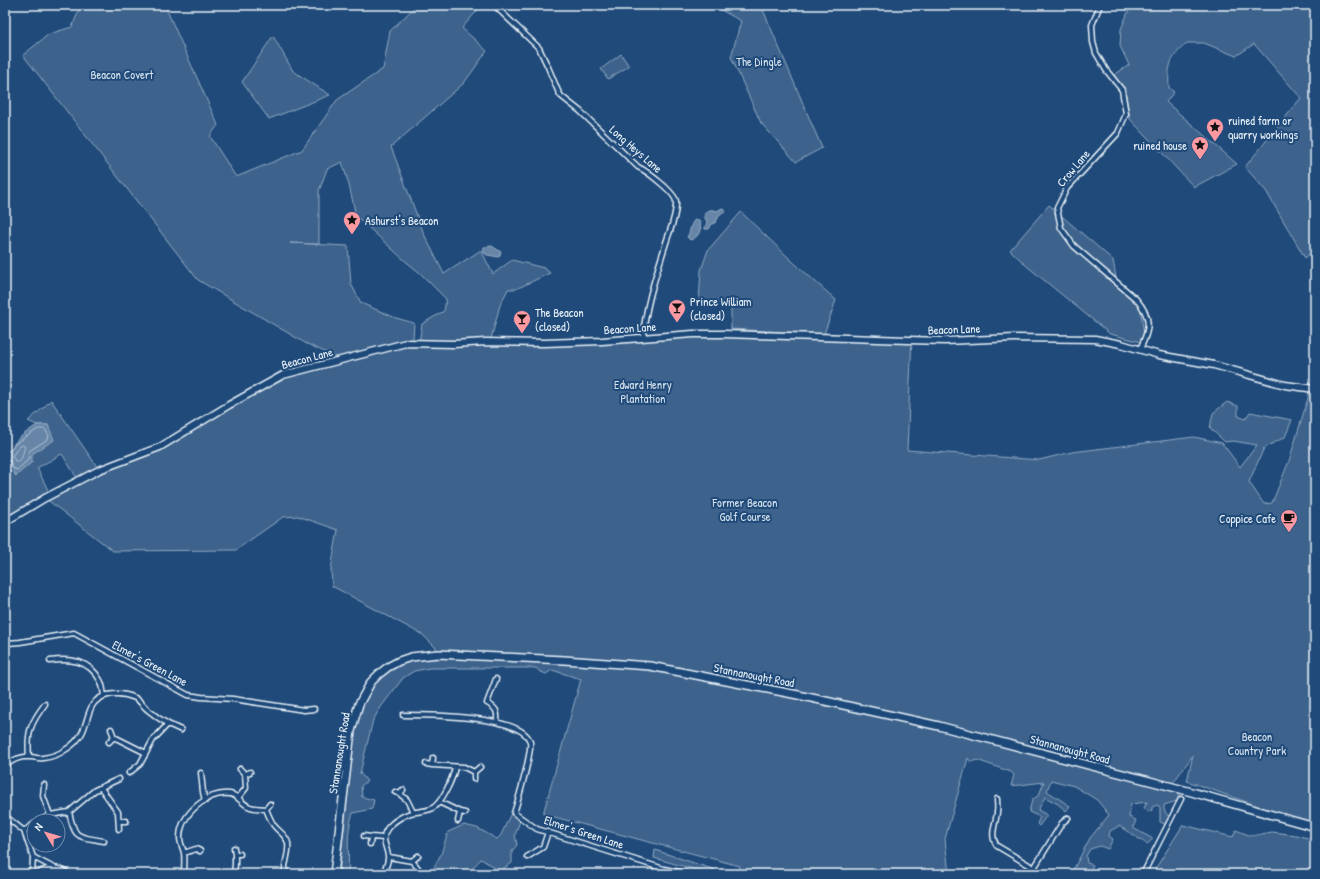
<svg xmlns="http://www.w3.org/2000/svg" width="1320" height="879" font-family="'Patrick Hand',sans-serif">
<rect width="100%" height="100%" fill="#1f4a7a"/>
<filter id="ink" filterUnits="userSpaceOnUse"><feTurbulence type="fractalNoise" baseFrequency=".025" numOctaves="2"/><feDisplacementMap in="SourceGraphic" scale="8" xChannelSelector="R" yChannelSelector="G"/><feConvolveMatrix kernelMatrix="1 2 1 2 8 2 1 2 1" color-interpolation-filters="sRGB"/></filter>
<g filter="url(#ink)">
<path fill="#3c628c" stroke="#92aac2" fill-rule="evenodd" d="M81 5H166L165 6 218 125 210 136 236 177 302 150 337 100 383 69 390 31 417 5H482L462 28 487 51 464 83 391 147 424 234 444 274 481 250 493 274 512 260 544 268 550 273 516 289H508L500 305 491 339 438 342 809 334 912 337 907 450 1039 460 1072 452 1194 437 1222 443 1240 467 1257 445 1233 441 1225 442 1210 428 1213 413 1227 402 1238 406V416L1245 419 1250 412 1292 420 1285 437 1264 448 1249 482 1264 504 1272 503 1289 461 1308 398 1309 389 1315 390V826L1187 781 1193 755 1170 787 974 735 973 739 1098 769 1173 790 1179 794 1177 801 1164 805V809L1167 815 1174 817 1169 826 1160 822V807L1157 805 1152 807V810L1148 812 1144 808 1147 802 1131 804 1129 817 1136 820 1133 828 1153 839 1147 844 1119 826 1110 831 1109 836 1113 839 1108 849 1100 846 1090 849 1086 856 1087 863 1093 865 1088 874H1071L1090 838 1109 815 1097 800 1074 786 1051 780 1047 791 1070 806 1066 811 1058 804 1045 797 1038 810 1047 815 1039 826 1037 824 1040 817 1029 812 1032 800 1039 795 1044 782 1011 786 1014 775 1011 772 977 760 971 762 968 758 945 839 949 874H711L654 858 655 850 721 872 739 870 740 866 543 814 581 679 552 670 546 674 539 671 536 668H430L414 671 403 678 381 707 373 720 360 773 367 781 361 786 362 797 374 800 372 809 353 813C345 835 350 851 348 874H339L355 727 360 706 367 692 376 680 398 663 428 656 644 665 578 657 438 650 423 635 332 586 331 569 338 530 298 516 283 517 236 550 113 551 45 498 99 470 160 447 283 375 342 360 305 343 198 280 23 55 49 34 72 27ZM342 162 349 185 356 216 403 259 420 273 446 299 444 311 422 324 419 343 413 340 414 323 396 318 361 303 351 284 348 246 290 243 319 244V191L327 169Z
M712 5H761L822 148 796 162 761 123 731 57 741 21Z
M1131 5H1315V249L1305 258 1266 191 1245 167 1301 98 1254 44 1236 56 1204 43H1187C1169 59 1168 65 1169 88L1174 92 1166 102 1237 164 1194 187 1130 119 1125 89 1114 75 1129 65 1120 46 1121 29Z
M273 36 293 71 330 95 269 119 242 82Z
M621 54 629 66 608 79 601 69Z
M1049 205 1113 260 1117 283 1140 305 1145 343 1110 334 1028 267 1010 250Z
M741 212 791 260 836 300 824 334 731 329V308L725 303 699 302 701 270 708 250Z
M51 400 98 468 77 478 62 454 37 468 49 492 28 506 5 518V473L10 470 16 476 32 454 48 425H37L28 421 44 407Z
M511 813 517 815 520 821 515 835 517 845 512 851V863L500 871 481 859 467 874H435L434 867 441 854 448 832 464 825 477 828 497 839 501 835Z
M1183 825 1233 837 1236 830 1251 836 1272 832 1296 835 1315 840V874H1152Z"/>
<path fill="#6685a7" stroke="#9ab0c7" d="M722 208 725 209V212L719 216 716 222 712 224 709 229H705V227L707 222 704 216C706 209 712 209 717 211Z
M696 219 699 220C703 228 699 238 690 240L687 237C691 232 690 222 696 219Z
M492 246 501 252 499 257 487 255 483 252 484 247Z
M37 425H48L54 440 32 454V462L16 476C0 450 16 439 37 425Z"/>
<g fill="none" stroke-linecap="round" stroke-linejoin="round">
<path stroke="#b4c6d8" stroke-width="1" d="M23 445 25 447C22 453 24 460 16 462L12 456 18 448Z
M5 452 9 451 15 444 38 429H45L49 436 48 439 29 451 28 460 17 470 13 468 9 461 5 460"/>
<defs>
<path id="street" d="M494 5 539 48 548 67 558 91 561 96 580 111 638 167C647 171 674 192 676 201 677 216 669 232 665 246 656 275 645 307 643 338
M1100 5 1092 25 1093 42 1096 53 1106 70 1122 90 1126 114 1118 133 1067 188 1057 208 1061 228 1074 246 1136 299C1152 317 1150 329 1140 349
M5 641 8 643 20 642 74 633 188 695 201 697 233 699 304 710 314 709
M50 661C70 658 89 660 100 680 103 685 103 691 104 696
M496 679 487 703C496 708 498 711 497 722
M403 715C426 715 524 715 530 742 532 752 518 801 514 813L537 829 664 869 688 874
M114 737 146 753
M109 742 114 737 111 729
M29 757C27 732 30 724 45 704
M426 764 432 765 433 758
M432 765 464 767 474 772
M5 766C12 760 22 756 31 757 35 757 38 759 43 758 51 757 58 755 65 750 72 746 78 740 82 733 90 717 87 700 108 695 117 693 126 694 135 698 141 701 143 706 148 710 154 715 161 720 168 724
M240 769 245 774 250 772
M129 773 140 764 153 740 168 724 181 730
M201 773 203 792 205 801
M474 779V772L480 767
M44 785 43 796 50 815
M101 788 118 812 119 829
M395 792 400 794 403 790
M400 794 407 800 413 812
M238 798 246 788 245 774
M997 799C997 803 998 808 997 812 996 824 989 835 997 846L1029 865 1041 874
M439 802 460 812
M266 809 270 804
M69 812C75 840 77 836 104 841
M5 816 24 831 33 857 32 874
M39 821 50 815 69 812 95 790 119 779
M119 821H126
M458 821 460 812 465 813
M24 831 34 824
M364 836 371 837 370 844
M371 837 384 838
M234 848 235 854H240
M184 853 196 849 200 851
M33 857 54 868
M389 857 412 861
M527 857 543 847 548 832
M418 868 412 861 418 856
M1034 868 1062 823 1068 818
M184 874C184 867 185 859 184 853 183 848 180 843 180 838 180 814 208 791 230 794 238 795 241 803 248 806 253 809 260 808 266 809 268 814 270 819 273 824 277 831 286 834 288 843 290 854 283 864 285 874
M234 874 235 864V854
M383 874C385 868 389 862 388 856 387 846 380 839 387 829 393 821 406 813 416 812 421 811 426 811 431 809 442 804 453 778 455 767
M1143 874 1181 799"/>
<path id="secondary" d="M5 522 45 498 99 470 160 447 229 405 283 375 406 343 454 344 485 342 544 343 602 341 693 334H725L908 340 945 341 1015 338 1095 339 1121 344 1159 355 1214 365 1285 385 1315 389
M39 874C48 868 58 868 67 874"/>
<path id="primary" d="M334 874 351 731 359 704 371 682 379 674 388 667 399 661 411 657 438 654 564 660 650 666 798 695 939 726 1188 791 1315 827"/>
</defs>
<use href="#street" stroke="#e8f1f8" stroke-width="7"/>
<use href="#secondary" stroke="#e8f1f8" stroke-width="9"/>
<use href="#primary" stroke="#e8f1f8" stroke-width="10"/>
<use href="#street" stroke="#1f4a7a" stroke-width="4"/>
<use href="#secondary" stroke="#1f4a7a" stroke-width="6"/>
<use href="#primary" stroke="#1f4a7a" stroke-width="7"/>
</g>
</g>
<defs>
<symbol id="sight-pin" viewBox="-11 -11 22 30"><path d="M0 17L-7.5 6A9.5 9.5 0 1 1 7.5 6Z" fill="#ff9aa2" stroke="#1f4a7a"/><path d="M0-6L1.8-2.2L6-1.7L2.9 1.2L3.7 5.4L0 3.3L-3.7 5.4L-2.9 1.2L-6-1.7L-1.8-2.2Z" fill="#111"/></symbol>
<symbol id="bar-pin" viewBox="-11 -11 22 30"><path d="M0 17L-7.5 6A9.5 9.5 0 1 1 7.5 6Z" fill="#ff9aa2" stroke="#1f4a7a"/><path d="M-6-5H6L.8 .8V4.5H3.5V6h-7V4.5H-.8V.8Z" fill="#111"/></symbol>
<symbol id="cafe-pin" viewBox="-11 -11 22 30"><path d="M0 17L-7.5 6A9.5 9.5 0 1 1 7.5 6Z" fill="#ff9aa2" stroke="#1f4a7a"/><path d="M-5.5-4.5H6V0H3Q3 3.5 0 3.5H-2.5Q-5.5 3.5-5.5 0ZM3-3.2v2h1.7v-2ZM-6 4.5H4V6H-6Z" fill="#111"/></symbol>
</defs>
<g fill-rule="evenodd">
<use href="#sight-pin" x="1205" y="117" width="20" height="27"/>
<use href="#sight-pin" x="1190" y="135" width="20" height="27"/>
<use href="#sight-pin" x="342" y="210" width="20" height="27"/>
<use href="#bar-pin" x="667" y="298" width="20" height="27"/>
<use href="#bar-pin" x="512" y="309" width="20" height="27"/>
<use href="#cafe-pin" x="1279" y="508" width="20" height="27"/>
</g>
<g text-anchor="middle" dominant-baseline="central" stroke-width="4" stroke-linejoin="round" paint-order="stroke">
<g font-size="12" fill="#d7e3ed" stroke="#1f4a7a">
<text x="759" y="61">The Dingle</text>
<text x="122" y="74">Beacon Covert</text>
<text x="643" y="384">Edward Henry<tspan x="643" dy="14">Plantation</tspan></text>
<text x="745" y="502">Former Beacon<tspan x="745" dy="14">Golf Course</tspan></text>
<text x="1257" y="736">Beacon<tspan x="1257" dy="14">Country Park</tspan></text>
</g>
<g font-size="12" fill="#e8f1f8" stroke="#1f4a7a" text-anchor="start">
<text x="1228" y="120">ruined farm or<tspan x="1228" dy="14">quarry workings</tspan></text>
<text x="1187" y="145" text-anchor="end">ruined house</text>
<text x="365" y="220">Ashurst's Beacon</text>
<text x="690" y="301">Prince William<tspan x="690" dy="14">(closed)</tspan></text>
<text x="535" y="312">The Beacon<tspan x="535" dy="14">(closed)</tspan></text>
<text x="1276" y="518" text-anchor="end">Coppice Cafe</text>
</g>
<g font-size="12" fill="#e8f1f8" stroke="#1f4a7a">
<text transform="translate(636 149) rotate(41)">Long Heys Lane</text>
<text transform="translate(1073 168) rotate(-50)">Crow Lane</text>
<text transform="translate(630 328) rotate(-4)">Beacon Lane</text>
<text transform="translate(954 329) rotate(-2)">Beacon Lane</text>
<text transform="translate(307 358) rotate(-15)">Beacon Lane</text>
<text transform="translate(150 663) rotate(28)">Elmer's Green Lane</text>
<text transform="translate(754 675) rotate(11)">Stannanought Road</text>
<text transform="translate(1070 749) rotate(15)">Stannanought Road</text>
<text transform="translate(339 753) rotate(-81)">Stannanought Road</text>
<text transform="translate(584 832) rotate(18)">Elmer's Green Lane</text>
</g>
</g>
<rect width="1320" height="879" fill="none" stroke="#1f4a7a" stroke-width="20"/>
<rect x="10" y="10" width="1300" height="859" fill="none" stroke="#e8f1f8" stroke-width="1.5" filter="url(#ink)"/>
<g transform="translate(46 833) rotate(308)"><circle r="19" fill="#1f4a7a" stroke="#6f8dac"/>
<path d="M0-3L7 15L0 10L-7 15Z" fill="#ff9aa2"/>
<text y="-6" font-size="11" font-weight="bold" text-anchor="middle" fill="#e8f1f8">N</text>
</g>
</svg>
